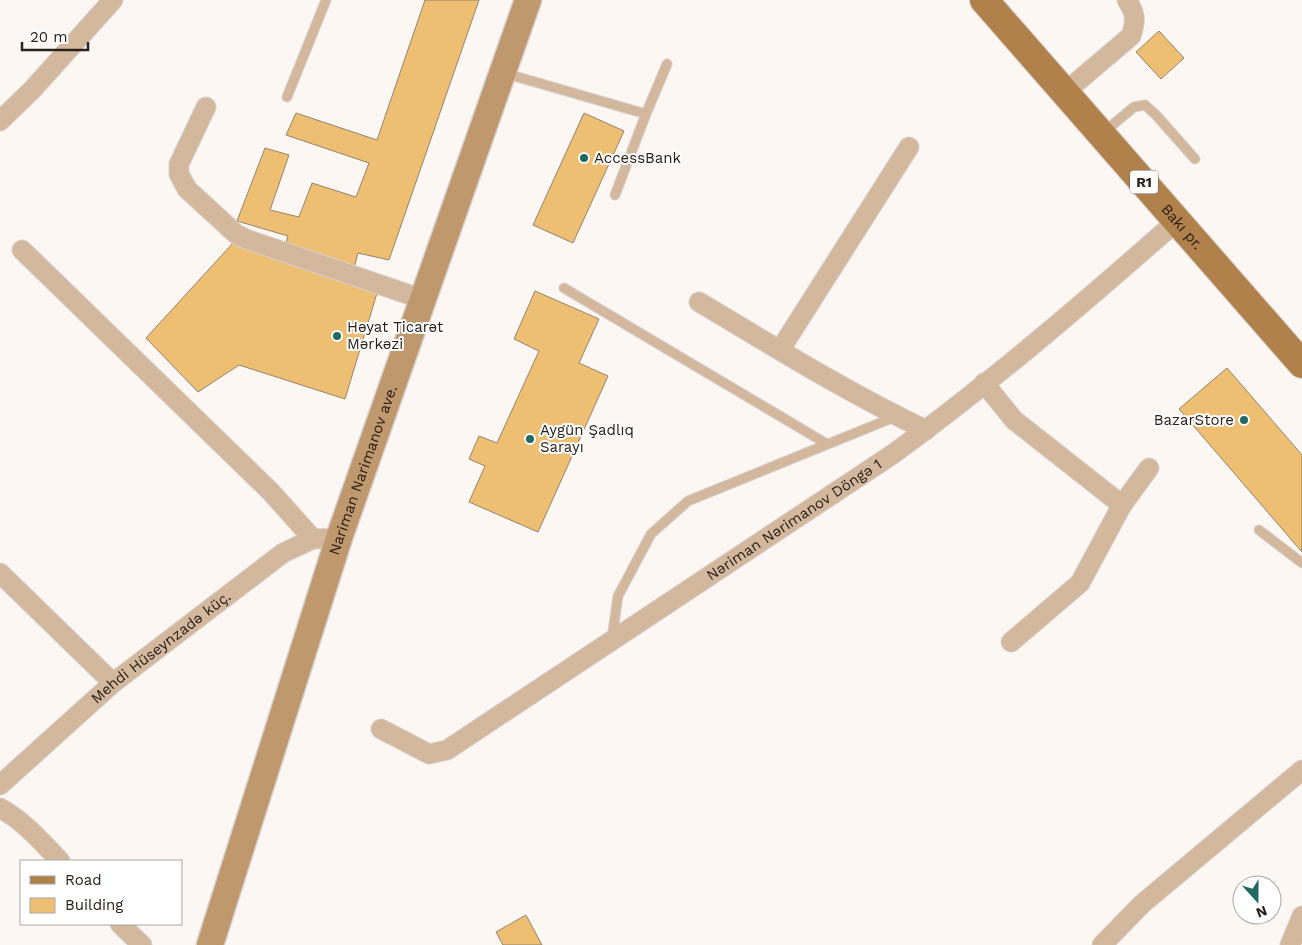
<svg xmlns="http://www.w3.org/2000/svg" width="1302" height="945" font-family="'Work Sans',sans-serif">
<rect width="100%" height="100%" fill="#fdf7f4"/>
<path fill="#eebf73" stroke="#94846c" d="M425 0H479L389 260 358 253 354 268 285 245 288 236 237 221 265 148 289 155 270 210 299 217 312 183 356 197 369 163 286 135 296 113 377 140Z
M1159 31 1184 58 1161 79 1136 52Z
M584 113 624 131 573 243 533 225Z
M233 243 377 293 345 399 239 365 198 392 146 338Z
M535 291 599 319 579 363 608 376 538 532 469 502 485 466 469 459 479 436 497 443 539 351 514 339Z
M1227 368 1302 455V552L1179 409Z
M526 915 542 945H503L496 932Z"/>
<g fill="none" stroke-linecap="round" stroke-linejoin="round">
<defs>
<path id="lane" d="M504 73 646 114
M287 97 326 0
M1104 132 1134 107 1145 105 1156 115 1195 159
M615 195 646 114 667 64
M564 288 827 444
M1259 530 1302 563
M612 638 618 596 651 534 688 501 897 416"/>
<g id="street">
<path d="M1065 92 1131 36C1136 21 1136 14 1127 0"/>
<path d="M206 107 179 164V174L187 189 236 234 246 239 422 299"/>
<path d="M0 121 32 90 113 0"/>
<path d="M22 250 271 492 313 539"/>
<path d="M699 302C773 346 848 393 926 430"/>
<path d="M780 350 909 147"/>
<path d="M984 383 1014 420 1122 505"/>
<path d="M0 573 113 683"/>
<path d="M1011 642 1080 583 1122 505 1149 468"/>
<path id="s1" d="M381 729 429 754 447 750 893 454C992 382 1086 301 1178 220"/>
<path id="s2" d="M0 785 113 683 283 553 313 539 339 538"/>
<path d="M0 808C24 821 42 842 60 861"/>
<path d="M120 924 142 945"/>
<path d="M1102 945 1142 904 1302 770"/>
<path d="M1290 945 1302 916"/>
</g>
<g id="secondary">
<path id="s3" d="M210 945 339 538 528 0"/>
</g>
<g id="primary">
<path id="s4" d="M984 0 1302 364"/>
</g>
</defs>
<use href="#lane" stroke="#d7d0cd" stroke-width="11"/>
<use href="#street" stroke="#d7d0cd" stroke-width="21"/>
<use href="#secondary" stroke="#d7d0cd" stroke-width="29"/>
<use href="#primary" stroke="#d7d0cd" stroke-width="30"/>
<use href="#lane" stroke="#d3b89d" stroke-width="9"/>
<use href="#street" stroke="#d3b89d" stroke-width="19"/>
<use href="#secondary" stroke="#bf986e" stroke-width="26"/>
<use href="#primary" stroke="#b1814b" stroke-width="28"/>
</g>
<g fill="#226a61" stroke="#fff" stroke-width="2">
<circle cx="584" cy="158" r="5"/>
<circle cx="337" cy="336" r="5"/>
<circle cx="1244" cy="420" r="5"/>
<circle cx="530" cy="439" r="5"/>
</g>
<g text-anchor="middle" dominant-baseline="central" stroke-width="4" stroke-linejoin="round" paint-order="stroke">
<rect fill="#fff" stroke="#6b635f" stroke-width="1" x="1130" y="170.5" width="28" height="23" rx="4"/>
<g font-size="14" font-weight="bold" fill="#2b201a">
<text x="1144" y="182">R1</text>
</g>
<g font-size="15" fill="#2b201a" stroke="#fff" text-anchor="start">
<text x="594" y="158">AccessBank</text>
<text x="347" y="327">Həyat Ticarət<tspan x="347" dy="17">Mərkəzi</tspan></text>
<text x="1234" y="420" text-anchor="end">BazarStore</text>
<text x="540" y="430">Aygün Şadlıq<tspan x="540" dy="17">Sarayı</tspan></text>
</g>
<g font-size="15" fill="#2b201a" stroke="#fff">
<text stroke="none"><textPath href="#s4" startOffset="301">Bakı pr.</textPath></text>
<text stroke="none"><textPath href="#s3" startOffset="499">Nariman Narimanov ave.</textPath></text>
<text stroke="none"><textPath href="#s1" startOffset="489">Nəriman Nərimanov Döngə 1</textPath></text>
<text stroke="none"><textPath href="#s2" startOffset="212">Mehdi Hüseynzadə küç.</textPath></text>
</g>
</g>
<rect x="20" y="860" width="162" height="65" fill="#ffffff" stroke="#aaa6a3"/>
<rect x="30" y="876" width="25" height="8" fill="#b1814b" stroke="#aaa6a3"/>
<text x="65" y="885" font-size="15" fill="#2b201a">Road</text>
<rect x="30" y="898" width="25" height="15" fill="#eebf73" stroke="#aaa6a3"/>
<text x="65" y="910" font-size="15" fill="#2b201a">Building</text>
<g transform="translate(1257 900) rotate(159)"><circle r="24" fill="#ffffff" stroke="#aaa6a3"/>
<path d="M0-4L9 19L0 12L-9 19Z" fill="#226a61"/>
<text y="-8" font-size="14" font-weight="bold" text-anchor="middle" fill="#2b201a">N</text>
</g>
<path d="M22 42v8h66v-8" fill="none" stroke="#2b201a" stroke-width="2.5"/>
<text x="30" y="42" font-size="15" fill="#2b201a" stroke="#ffffff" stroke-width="4" paint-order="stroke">20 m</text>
</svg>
